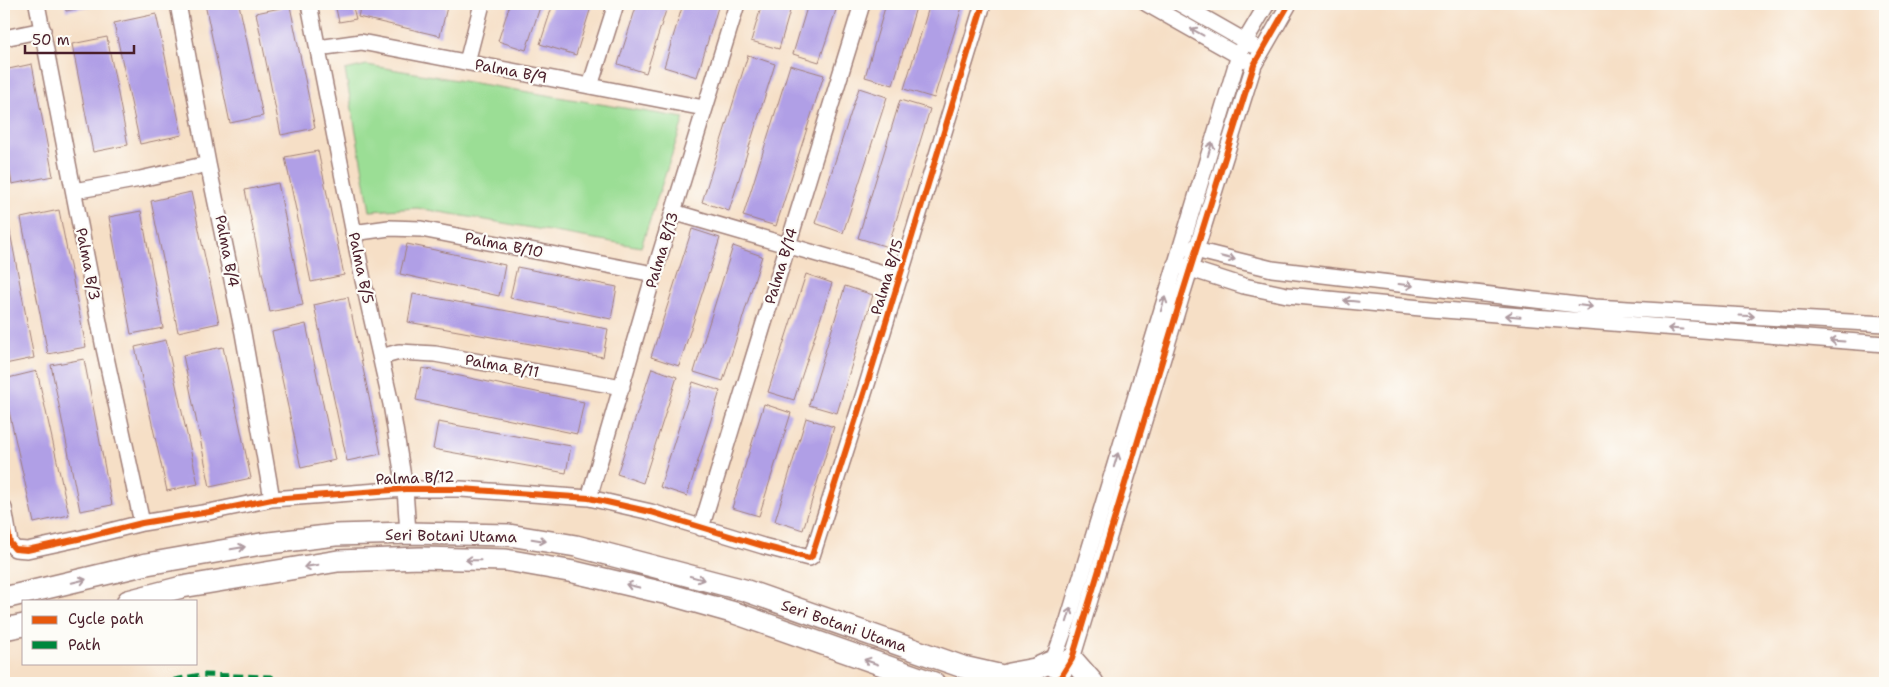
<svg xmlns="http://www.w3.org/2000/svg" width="1889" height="687" font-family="'Shantell Sans',sans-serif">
<rect width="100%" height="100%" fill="#fdfcf7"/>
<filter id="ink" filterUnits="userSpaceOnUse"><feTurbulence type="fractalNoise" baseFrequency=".02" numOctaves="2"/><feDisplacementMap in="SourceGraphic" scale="10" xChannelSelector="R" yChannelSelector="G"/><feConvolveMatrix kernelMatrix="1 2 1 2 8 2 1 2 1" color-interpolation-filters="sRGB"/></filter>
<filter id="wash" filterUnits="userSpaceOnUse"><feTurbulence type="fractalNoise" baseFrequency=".0096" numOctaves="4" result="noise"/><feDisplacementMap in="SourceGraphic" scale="20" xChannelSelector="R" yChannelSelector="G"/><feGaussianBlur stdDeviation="1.12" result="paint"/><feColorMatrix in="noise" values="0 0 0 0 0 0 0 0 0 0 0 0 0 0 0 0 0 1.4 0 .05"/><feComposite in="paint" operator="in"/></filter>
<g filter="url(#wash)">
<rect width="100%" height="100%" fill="#f6dfc6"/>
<path fill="#9bde95" stroke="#727e60" d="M367 65 684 118 641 247 417 208 370 211 345 70Z"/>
<g id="blocks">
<path fill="#b09fe6" d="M65 4H96V5L66 11Z
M205 4H239L263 116 230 123Z
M335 4H352L356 19 339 22Z
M361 4H432L447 7 440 36 358 17Z
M510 4H541L526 50 498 41Z
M553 4H592L576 55 540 44Z
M637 4H668L646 73 618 64Z
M683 4H719L697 77 664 67Z
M762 4H792L779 49 751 41Z
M808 4H838L819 62 793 54Z
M886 4H917L893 85 865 77Z
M930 4H963L934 98 904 89Z
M290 6 315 128 281 135 256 13Z
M156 14 182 135 140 144 114 23Z
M107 37 128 145 93 152 72 44Z
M748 55 775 64 729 211 702 202Z
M32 64 53 176 12 184 4 139V70Z
M790 65 824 75 776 226 743 216Z
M859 88 887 97 843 233 815 223Z
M900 100 930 109 888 247 858 238Z
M318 151 344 275 311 282 285 157Z
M278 183 303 305 270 312 245 190Z
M191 192 219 323 178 332 151 201Z
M59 210 86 347 48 354 21 218Z
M141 211 163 328 131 334 109 217Z
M7 216 34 358 5 364 4 217Z
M692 229 720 238 679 366 651 357Z
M407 244 505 265 499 296 400 274Z
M733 246 762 256 723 381 694 372Z
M517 267 617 287 611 319 510 298Z
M806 274 832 283 794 400 768 392Z
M845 286 873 295 837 413 809 405Z
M413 294 608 329 603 357 408 322Z
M348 297 381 454 347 461 314 305Z
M306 324 335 460 301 468 272 332Z
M166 340 198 484 167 491 135 347Z
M223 347 251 478 210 487 183 355Z
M84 359 112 505 80 511 51 365Z
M422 368 584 402 577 434 416 400Z
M652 368 677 377 643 483 617 474Z
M37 371 69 515 34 523 4 389V379Z
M693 382 720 391 687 496 660 487Z
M764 404 791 413 759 516 732 508Z
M806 418 834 427 803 530 775 521Z
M438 422 571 446 566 473 433 449Z"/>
</g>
</g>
<g filter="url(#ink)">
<use href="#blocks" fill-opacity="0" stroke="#a07f78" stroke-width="1"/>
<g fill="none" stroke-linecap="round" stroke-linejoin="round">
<defs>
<path id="minor" d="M37 4 104 348 142 523
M178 4 208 164 243 333 272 499
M309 4 363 280 391 404 405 489 408 533
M1147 4 1246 60
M1180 4 1252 45
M4 38 43 30
M318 48 361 42 704 108
M467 62 482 4
M590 86 616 4
M74 191 140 179 208 164
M673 212 900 278
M353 233 389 228 421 229 654 274
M1187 248 1272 269 1594 307 1885 324
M1175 264 1244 286 1287 295 1431 309 1885 344
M381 357 399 352 435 354 622 387
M589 498 654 274 737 4
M4 508 10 543 15 549 27 550 78 539 142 523 209 512 272 499 405 489H461L589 498 651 512 763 546 809 558 812 556 868 381 983 4
M701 528 862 4
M1053 669V661L1068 620 1239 55 1245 41 1267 4
M1057 683 1072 659 1182 295 1254 65 1289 4"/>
<path id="secondary" d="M4 598 147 564 261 544 335 535 408 533 509 535 576 546 744 590 963 667 1034 683
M128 601 182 587 338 561 420 558 506 560 574 572 664 593 735 613 934 683
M4 629 24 625
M1072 659 1093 683
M1009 674 1035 669 1053 661"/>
</defs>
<use href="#minor" stroke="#a07f78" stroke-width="18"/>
<use href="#secondary" stroke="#a07f78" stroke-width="24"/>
<use href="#minor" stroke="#fff" stroke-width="15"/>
<use href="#secondary" stroke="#fff" stroke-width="21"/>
<path stroke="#00873e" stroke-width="5" stroke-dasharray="10 5" stroke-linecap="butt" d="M159 683 200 675 271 677 284 683"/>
<defs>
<path id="cycleway" d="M4 508 10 543 15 549 27 550 78 539 142 523 209 512 272 499 405 489H461L589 498 651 512 763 546 809 558 812 556 868 381 983 4
M1057 683 1072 659 1182 295 1254 65 1289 4"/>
</defs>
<use href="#cycleway" stroke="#fdfcf7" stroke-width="9"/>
<use href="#cycleway" stroke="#e8590c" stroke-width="6"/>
</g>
<defs><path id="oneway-shaft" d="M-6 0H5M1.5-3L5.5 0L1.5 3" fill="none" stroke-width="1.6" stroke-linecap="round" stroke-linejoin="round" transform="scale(1.25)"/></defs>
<g stroke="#ae9aa0">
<use href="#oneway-shaft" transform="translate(1197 32) rotate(-151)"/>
<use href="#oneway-shaft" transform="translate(1210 149) rotate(-73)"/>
<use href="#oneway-shaft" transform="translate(1228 258) rotate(13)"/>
<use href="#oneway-shaft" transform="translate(1406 285) rotate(7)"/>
<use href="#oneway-shaft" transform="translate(1351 301) rotate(-174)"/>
<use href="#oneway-shaft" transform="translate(1163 304) rotate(-73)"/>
<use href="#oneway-shaft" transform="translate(1585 306) rotate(7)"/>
<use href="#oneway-shaft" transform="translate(1513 316) rotate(-175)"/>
<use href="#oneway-shaft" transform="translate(1747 316) rotate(3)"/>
<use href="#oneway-shaft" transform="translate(1675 329) rotate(-176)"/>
<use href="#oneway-shaft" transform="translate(1837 341) rotate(-176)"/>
<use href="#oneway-shaft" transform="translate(1116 460) rotate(-73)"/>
<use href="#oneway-shaft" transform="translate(539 540) rotate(9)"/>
<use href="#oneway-shaft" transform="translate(238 548) rotate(-10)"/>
<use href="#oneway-shaft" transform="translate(473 560) rotate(-179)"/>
<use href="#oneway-shaft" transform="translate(311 566) rotate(170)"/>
<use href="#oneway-shaft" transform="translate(697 578) rotate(15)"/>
<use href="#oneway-shaft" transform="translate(79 581) rotate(-14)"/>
<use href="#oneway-shaft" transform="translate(633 586) rotate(-167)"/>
<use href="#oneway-shaft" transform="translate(1069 615) rotate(-73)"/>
<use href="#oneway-shaft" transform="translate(871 662) rotate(-161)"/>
</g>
</g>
<g text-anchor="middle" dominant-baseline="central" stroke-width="4.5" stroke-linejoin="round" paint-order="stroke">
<g font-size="15" fill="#4a1f2b" stroke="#fdfcf7">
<text transform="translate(511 71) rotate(11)">Palma B/9</text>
<text transform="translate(504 245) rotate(11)">Palma B/10</text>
<text transform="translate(662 250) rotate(-73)">Palma B/13</text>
<text transform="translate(227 251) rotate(79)">Palma B/4</text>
<text transform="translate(88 264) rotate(79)">Palma B/3</text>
<text transform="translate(781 266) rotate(-73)">Palma B/14</text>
<text transform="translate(361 268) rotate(78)">Palma B/5</text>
<text transform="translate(887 277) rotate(-73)">Palma B/15</text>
<text transform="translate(502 366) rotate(10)">Palma B/11</text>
<text transform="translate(415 478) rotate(-2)">Palma B/12</text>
<text transform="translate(451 536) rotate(1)">Seri Botani Utama</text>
<text transform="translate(844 626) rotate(19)">Seri Botani Utama</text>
</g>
</g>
<rect width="1889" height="687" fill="none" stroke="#fdfcf7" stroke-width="20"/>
<rect x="22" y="600" width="175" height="65" fill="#fdfcf7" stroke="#b5a4a5"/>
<rect x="32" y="616" width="25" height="8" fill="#e8590c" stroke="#b5a4a5"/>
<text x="68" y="624" font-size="15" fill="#4a1f2b">Cycle path</text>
<rect x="32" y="641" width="25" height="8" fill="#00873e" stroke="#b5a4a5"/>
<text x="68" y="650" font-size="15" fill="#4a1f2b">Path</text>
<path d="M25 45v8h109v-8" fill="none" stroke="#4a1f2b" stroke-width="2.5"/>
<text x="32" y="45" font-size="15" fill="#4a1f2b" stroke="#fdfcf7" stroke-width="4" paint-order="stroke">50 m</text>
</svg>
